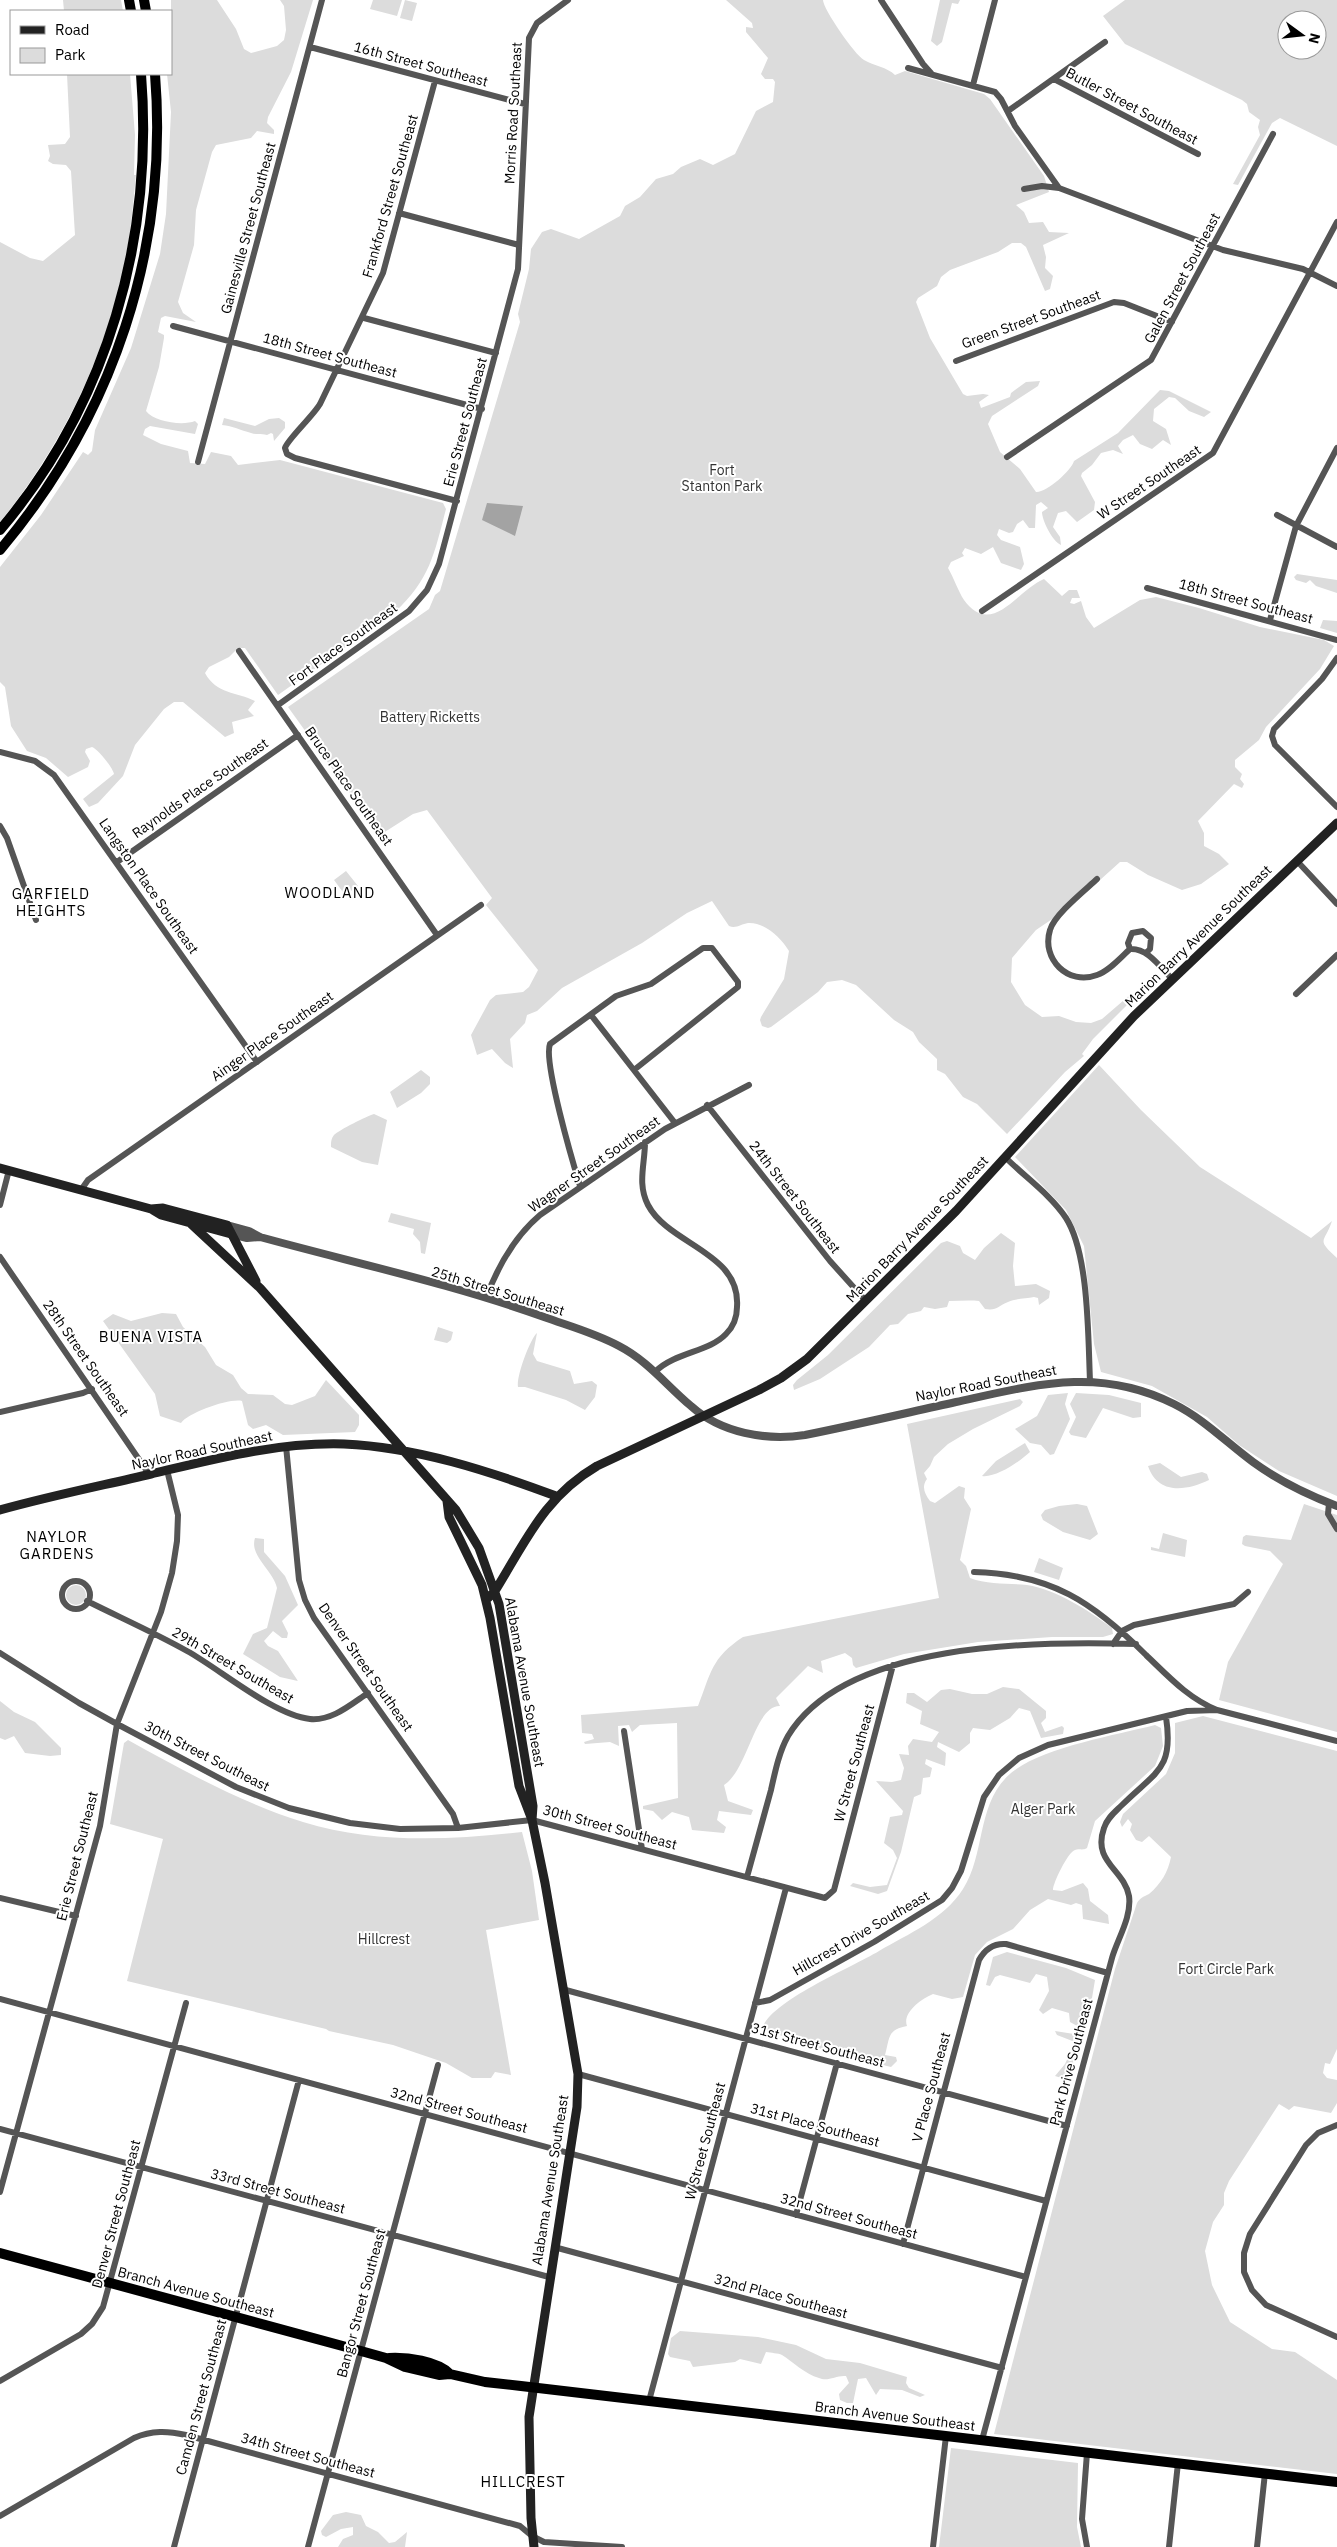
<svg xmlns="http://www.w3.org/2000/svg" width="1337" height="2547" font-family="'IBM Plex Sans',sans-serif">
<rect width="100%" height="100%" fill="#fff"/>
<path fill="#dcdcdc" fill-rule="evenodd" d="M63 0H121L123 11H64Z
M171 0H217L236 29 244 49 251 53 277 46 284 40 286 30 284 6 280 0H313L291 72 268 117 267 123 274 130V134L257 131 251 138 216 145 212 152 196 210 194 245 178 302 183 313 196 322 165 316 161 318 158 332 164 335V338L159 367 146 411C154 422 183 426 195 421L198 424 195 434 150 426 145 429 143 435 161 444 188 451 190 463 205 464 211 452 231 456 238 465 280 460 443 503 446 509C434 555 430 579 395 612L278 695 245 648H238L229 657 209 667 205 673C216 694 237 692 255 701L248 710 254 716 232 722 234 733 225 737 183 702H174L164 709 135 745 123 776 98 803 89 807 83 799 114 774C113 768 98 749 92 747L86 749 85 752 90 761 88 767 68 777 46 758 27 751 11 726 5 687 0 682V567L41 515 83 452 88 455 92 451 95 430 131 348 160 254 166 214 171 112 167 74H171Z
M373 0H402L397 16 370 9Z
M405 0 417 3 412 21 400 18Z
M726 0H823C823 9 855 55 864 60 874 66 887 67 895 75L905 71 984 94 990 99 1044 176 1049 192 1016 205 1024 212 1029 223 1043 222 1049 232 1069 233 1043 245 1046 257 1045 268 1053 276 1050 289 1045 291 1026 247 1021 243H1012L998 252 950 270 941 277 937 286 918 298 916 302 930 338 963 394 967 396 983 394 989 395 979 402 981 408 1010 397 1011 393 1026 382 1040 381 1038 386 992 416 988 424 1000 452 1020 469 1036 492C1046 493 1071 471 1074 461L1118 433 1160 390 1169 391 1211 412 1204 417 1189 411 1175 398 1169 397 1154 409 1153 421 1166 429 1171 445 1163 440 1152 449 1140 444 1133 435 1123 440 1118 446 1123 454 1113 450 1101 453 1092 465 1082 473 1081 476 1095 502 1094 510 1077 522 1066 511 1058 513 1053 527 1060 537 1061 545C1052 541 1042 520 1042 512L1048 508 1041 502 1036 505 1035 528H1029L1023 520 1017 524 1013 532 1009 533 999 529 997 535 1001 540 1020 547 1024 564 1021 570 1001 563 993 547 981 554 965 548 962 553 964 556 951 562 948 568C954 578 958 591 964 600 992 638 1016 591 1044 579L1062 596 1069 590H1077L1080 598H1072L1070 603 1074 604 1081 601 1086 617 1094 628 1140 600 1156 597 1199 608 1260 627 1324 640 1334 646 1320 669 1266 727 1259 740 1235 760V767L1242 774 1240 779 1244 784 1242 788 1234 784 1198 821 1204 833V846L1219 854 1229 864 1201 884 1182 890 1148 875 1127 862H1120L1070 907 1036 930 1012 958 1011 982 1025 1005 1042 1017 1059 1016 1076 1022 1091 1023 1102 1019 1131 994H1138L1093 1039 1082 1054 1084 1056 1065 1072 1007 1134 977 1104 963 1097 945 1074 937 1070V1059L919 1042 913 1032 894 1020 856 985 842 980 827 982 818 992 771 1027 768 1028 762 1026 760 1020 761 1017 784 979 789 951C781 938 765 922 748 923 741 924 736 929 729 926L712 901 687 913 642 943 562 988 537 1011 527 1015 525 1023 510 1039 513 1068 505 1063 492 1049 477 1055 471 1035 490 1000 496 995 523 992 529 987 538 970 486 905 492 898 427 810 413 814 380 835 288 707 429 609 435 595 440 591 520 322 518 314 529 269 531 249 542 232 551 229 579 239 620 216 625 206 640 197 656 179 673 174 681 167 700 159 713 165 735 154 756 111 773 102 775 82 773 79H765L761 74 768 58 746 32V27L753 28 752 23Z
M940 0H960L958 4 952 3 942 42 937 46 931 41Z
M1125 0H1337V146L1280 118 1272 123 1238 185 1233 184 1260 135 1258 127 1260 120 1249 112 1247 104 1242 100 1125 44 1103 16ZM1287 20H1317V50H1287Z
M67 74H130L135 135 134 175H136C133 204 131 233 125 261 106 356 61 447 0 522V242L30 258 43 261 75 235 71 171 66 165 53 164 48 161 50 156 48 145 65 144 70 137Z
M224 418 255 426 269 419 279 418 285 422V428L274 441 273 434 271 433 267 435C261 433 256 435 251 433 240 430 233 426 222 425Z
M1297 574 1337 580V593L1316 586 1310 580 1306 583 1296 580 1294 577Z
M1323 620 1337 621V633L1320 628Z
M346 871 358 886 345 895 334 880Z
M1099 1065 1141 1110 1200 1167 1311 1238 1332 1221C1325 1243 1315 1238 1337 1258V1496L1279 1471 1239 1445 1207 1417 1152 1386 1101 1372 1094 1344 1084 1246 1066 1210 1015 1157Z
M421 1070 430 1077V1084L421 1093 397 1108 390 1092Z
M374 1114 387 1120 378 1165 362 1162 331 1147C331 1142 331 1139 334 1135 339 1130 367 1116 374 1114Z
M391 1213 431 1223 425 1254 421 1253 420 1242 413 1234 414 1229 388 1222Z
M1001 1233 1015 1243 1013 1266 1015 1286 1036 1284 1050 1291 1049 1298 1039 1305 1038 1298 1034 1297C1026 1299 1016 1298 1008 1302 998 1306 997 1311 985 1309L979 1301C969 1300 959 1301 949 1301L947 1307 935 1309 924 1307 921 1311 908 1314 898 1324 890 1325 869 1347 820 1379 794 1390 793 1385 797 1380 828 1355 941 1243 947 1241 960 1246 963 1253 975 1260 984 1248Z
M162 1313 176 1314 183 1327 205 1347 216 1365 233 1375 241 1388 248 1394 273 1395 285 1404 292 1405 315 1396 326 1380 359 1415V1425L355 1432 283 1435 266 1425 253 1429 248 1425 242 1401C229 1398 188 1413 181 1423L160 1416 155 1394 103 1321 113 1314 131 1321Z
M438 1327 453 1332 451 1340 447 1343 434 1340Z
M537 1333 533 1354 537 1361 570 1371 574 1384 592 1381 597 1385 595 1397 585 1410 566 1400 525 1387H518C516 1377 530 1339 537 1333Z
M1068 1393 1065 1404 1070 1419 1054 1454 1050 1455 1041 1445 1030 1443 1015 1429 1037 1416 1048 1395Z
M1076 1393 1109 1395 1141 1403V1417L1133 1418 1103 1408 1086 1438 1071 1435 1069 1432 1076 1417 1070 1404Z
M1020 1399 1023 1402 1020 1406 973 1429 948 1444 934 1457 930 1466 924 1473 927 1479C921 1487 925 1494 930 1501L935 1503 959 1486 965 1488 964 1498 971 1509 960 1560 966 1566 970 1578C988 1585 1009 1583 1027 1585 1057 1590 1088 1610 1112 1628L1113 1634 1103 1637H1052L978 1642 904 1654 856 1668 853 1665 852 1658 845 1653 821 1661 823 1673 808 1666 776 1698 780 1706C755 1705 748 1770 724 1785L728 1801 753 1810 751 1815 719 1811 717 1820 726 1827 724 1833 692 1830 689 1817 672 1812 662 1820 653 1811 643 1809V1806L678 1798 677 1723 640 1725 632 1732 629 1725 618 1726 619 1746 610 1742 585 1744 584 1742 594 1739 592 1734 582 1733 581 1715 698 1706C711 1673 711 1658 743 1637L939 1598 907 1424Z
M1025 1443 1030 1452C1019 1462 996 1478 982 1476L996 1461Z
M1160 1463 1181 1477 1202 1472 1207 1474 1209 1480C1186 1491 1158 1495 1148 1466Z
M1077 1504 1087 1506 1098 1534 1090 1540 1063 1532 1043 1520 1041 1515 1045 1510 1059 1506Z
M1304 1504 1337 1515V1732L1219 1700 1228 1662 1283 1564 1270 1551 1245 1546 1242 1544 1243 1537 1246 1535 1291 1540Z
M1163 1533 1187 1540 1185 1557 1151 1550V1547L1159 1549Z
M255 1538 264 1539V1552L285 1576 298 1605 282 1621 288 1633 287 1638H282L273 1631 264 1641 268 1646 278 1651 298 1681 280 1677 243 1654 253 1634 267 1628 277 1588C274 1571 249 1556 255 1538Z
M1039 1558 1063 1568 1059 1580 1034 1572Z
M66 1595a10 10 0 1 1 20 0a10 10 0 1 1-20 0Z
M1003 1687 1019 1689 1046 1711V1718L1041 1723 1045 1732 1062 1726 1064 1728 1063 1734 1041 1738 1030 1711 1019 1708 1010 1718 990 1730 973 1728 970 1733V1743L959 1752 938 1742 937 1747 946 1753 945 1766 926 1759 925 1764 932 1768 930 1777 923 1778 921 1794 914 1797 901 1852 887 1891 878 1894 850 1886 853 1883 870 1887 887 1885 897 1858 893 1850 884 1843 890 1817 902 1815 903 1811 876 1781 892 1782 901 1780 904 1768 899 1754 909 1755 908 1746 913 1739 932 1742 939 1732 920 1724 922 1711 906 1703 907 1693H914L927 1702 941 1690 950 1689 972 1694H987Z
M0 1701 14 1712 35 1722 61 1748V1755L50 1756 25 1753 14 1736 5 1740 0 1738Z
M1203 1716 1337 1751V2049L1330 2064 1325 2063 1323 2073 1327 2078 1337 2080V2103L1331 2113 1294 2106 1289 2110 1279 2104 1229 2181 1224 2193V2205L1213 2222 1205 2251 1212 2285 1230 2322 1272 2349 1295 2352 1337 2380V2474L994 2434 1115 1969 1137 1903C1140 1898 1143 1897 1149 1894 1161 1884 1168 1872 1171 1857L1149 1836 1142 1842 1136 1840 1130 1830 1132 1824 1128 1819 1122 1827 1120 1822 1123 1814 1166 1774 1175 1753V1723Z
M1155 1725 1161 1728 1163 1746 1155 1766 1095 1821 1087 1848C1082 1851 1079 1848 1075 1850 1068 1852 1053 1883 1053 1890L1062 1891 1083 1883 1088 1889 1090 1901 1108 1915 1109 1924 1083 1919 1082 1905 1076 1903 1071 1905 1048 1899 1030 1910 1013 1929 987 1942 975 1955 963 1997 952 1999 933 1994C921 1999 902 2013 907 2026 887 2030 890 2037 885 2055L896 2057 897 2061 891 2067 830 2052 762 2029C770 2001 851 1968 879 1951 908 1934 944 1919 963 1889 987 1852 975 1799 1015 1770 1046 1747 1116 1735 1155 1725Z
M128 1740C184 1771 242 1803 303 1822 375 1844 449 1840 522 1832L532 1871 539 1920 486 1930 511 2075 495 2072 491 2078H472L446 2063 393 2045 329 2031 326 2029 127 1981 163 1839 110 1824 124 1743Z
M1007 1952 1066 1968 1095 1980 1092 1998 1068 2080 1055 2076 1065 2064 1075 2042 1057 2035 1055 2031 1074 2034 1079 2031V2027L1070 2022 1069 2013 1052 2008 1043 2014 1039 2010 1049 1991 1047 1977 1036 1974 1030 1983 1000 1975 995 1977 990 1986 986 1985 993 1957Z
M680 2331 758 2337 796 2345 826 2359 860 2363 907 2377 906 2383 909 2388 925 2395 920 2397 902 2390 880 2389 876 2395 866 2378 858 2379 853 2403H847L840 2400 839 2394 849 2383 846 2376C836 2375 828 2382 819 2378 805 2374 793 2362 782 2355 778 2353 771 2353 766 2352L761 2364 740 2359 735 2362 693 2367 690 2361 670 2357 668 2354 671 2338Z
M951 2448 1078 2463 1077 2527 1081 2547H939Z
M346 2512 361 2515 366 2526 378 2532 389 2543 395 2542 407 2532 405 2547H338L343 2539 353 2535V2527L341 2529 326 2537 322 2535 321 2531 333 2515Z"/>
<path fill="#a3a3a3" d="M487 503 523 506 515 536 482 520Z"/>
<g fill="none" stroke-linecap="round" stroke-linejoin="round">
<path stroke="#555" stroke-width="6" d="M881 0 923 64 931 73
M310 47 525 104
M908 68 995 92 1001 99 1015 126 1059 188 1223 250 1303 269 1337 286
M1054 79 1198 154
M435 81 383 273 320 404C313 416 287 440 285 448L287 454 295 458 457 501
M973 85 995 0
M1008 111 1105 42
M1024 189 1042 186 1059 188
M399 213 519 245
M364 318 496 353
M173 326 482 409
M956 361 1114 302 1124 303 1172 322
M1007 457 1151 360 1273 134
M198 462 322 0
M1277 515 1337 547
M1147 588 1337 640
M982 611 1213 453 1337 222
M1270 620 1296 526 1337 448
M239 651 437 935
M1337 658 1322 679 1274 729 1272 736 1275 745 1337 807
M278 705 409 611 427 590 439 564 518 269 529 38 537 23 568 0
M0 752 35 761 54 775 257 1062
M0 826 7 838 36 920
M1297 861 1337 904
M117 862 298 735
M1097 879C1084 891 1054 915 1050 930 1041 959 1068 986 1097 975 1109 971 1120 958 1130 949 1148 948 1160 967 1172 979
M1130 949 1128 943 1132 933 1143 931 1151 938 1150 949 1146 953
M1296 994 1337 955
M591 1015 675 1123
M707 1105 830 1261 866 1301
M645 1142C645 1164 637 1184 648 1205 669 1245 741 1252 737 1307 737 1317 733 1327 726 1334 709 1352 676 1352 656 1371
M1006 1158C1025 1177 1051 1195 1066 1218 1089 1254 1088 1337 1090 1381
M580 1186C573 1163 543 1061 550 1044L616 996 651 984 703 948H712L738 982V987L634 1070
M81 1190 88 1180 481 905
M0 1205 9 1170
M0 1257 149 1474
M486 1298C498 1266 514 1237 540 1215L665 1129 749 1085
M0 1412 83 1393 92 1389
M286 1446 299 1580 305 1600 314 1618 453 1814 458 1828
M1329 1503 1328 1514 1337 1529
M974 1572C1051 1574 1093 1602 1146 1655 1169 1677 1188 1698 1217 1710L1337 1741
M62 1595a14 14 0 1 1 28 0a14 14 0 1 1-28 0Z
M87 1601C121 1618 155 1633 187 1651 220 1669 273 1715 310 1719 332 1721 350 1705 368 1693
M1113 1644 1122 1631 1134 1625 1234 1604 1248 1592
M0 1653 79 1703 117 1724 236 1787 289 1808 350 1823 400 1829 458 1828 532 1820 825 1898 834 1890 893 1665
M624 1731 642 1849
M747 1877C755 1848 763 1819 771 1790 775 1772 779 1752 788 1736 845 1641 1037 1641 1136 1644
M0 1898 76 1916
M562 1989 1067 2126
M0 1999 1026 2277
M755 2003 770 2000 874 1942 942 1900 952 1888 961 1871 984 1797 999 1775 1019 1758 1048 1745 1187 1711 1217 1710
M578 2074 1046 2201
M1337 2125 1318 2133 1306 2145 1250 2234 1244 2253V2272L1252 2290 1266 2305 1337 2337
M0 2129 549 2277
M0 2192 100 1826 117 1724 161 1612 172 1573 177 1541 178 1515 167 1470
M796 2215 837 2063
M903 2244 979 1960C985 1949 993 1943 1006 1944L1108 1973
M554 2247 1002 2368
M0 2381 81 2334 92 2324 103 2307 186 2003
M649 2401 786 1888
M982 2440 1112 1958C1117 1940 1132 1917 1129 1896 1124 1869 1092 1862 1104 1828 1107 1818 1115 1812 1122 1805 1156 1771 1174 1770 1166 1717
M1087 2453 1082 2519 1087 2547
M0 2516 134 2438C152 2430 168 2431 186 2435L520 2526 532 2536 544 2542 622 2547
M174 2547 299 2080
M308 2547 438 2065
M933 2547 946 2436
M1169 2547 1178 2463
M1257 2547 1265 2473"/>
<path stroke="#555" stroke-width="8" d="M227 1225 249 1231 260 1237C355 1263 452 1284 544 1317 569 1326 595 1333 619 1346 648 1361 666 1385 691 1406 721 1433 766 1441 805 1435 855 1425 906 1413 956 1402 1034 1385 1099 1366 1174 1404 1204 1419 1227 1443 1253 1462 1279 1481 1308 1495 1337 1506
M231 1234 247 1238 260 1237"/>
<path stroke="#222" stroke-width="9" d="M0 1168 151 1209 161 1215 231 1234
M151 1209 163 1208 227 1225 256 1281
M190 1223 260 1288 456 1510 479 1548 499 1604 533 1806 532 1820
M447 1501 449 1517 482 1585 490 1618 519 1786 532 1820 545 1883 578 2074 577 2107 529 2417 531 2518 534 2547
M0 1510C50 1496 100 1486 151 1474 214 1459 278 1442 344 1444 416 1447 489 1471 556 1496
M486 1600 495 1591C526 1541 544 1497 597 1466L759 1390 781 1378 807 1359 956 1211 1134 1016 1337 823"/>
<path stroke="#000" stroke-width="10" d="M129 0 131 11
M144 0 146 11
M0 530C108 403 154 238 141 74
M0 550C113 416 169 249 155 74
M0 2253 361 2351 386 2358 405 2367 439 2375 450 2374 485 2382 521 2386 1337 2482
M389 2358C407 2357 437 2361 450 2374"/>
</g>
<g text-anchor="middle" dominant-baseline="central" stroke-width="4" stroke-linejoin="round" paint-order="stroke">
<g font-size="14" fill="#000" stroke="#fff">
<text transform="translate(421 64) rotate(15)">16th Street Southeast</text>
<text transform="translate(1132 106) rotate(28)">Butler Street Southeast</text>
<text transform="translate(513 113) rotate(-87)">Morris Road Southeast</text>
<text transform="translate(390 196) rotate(-74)">Frankford Street Southeast</text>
<text transform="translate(248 228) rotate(-75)">Gainesville Street Southeast</text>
<text transform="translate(1182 278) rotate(-62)">Galen Street Southeast</text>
<text transform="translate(1031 319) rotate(-20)">Green Street Southeast</text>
<text transform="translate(330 355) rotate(15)">18th Street Southeast</text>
<text transform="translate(465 422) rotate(-75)">Erie Street Southeast</text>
<text transform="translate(1149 482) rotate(-34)">W Street Southeast</text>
<text transform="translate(1246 601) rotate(15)">18th Street Southeast</text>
<text transform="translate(343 644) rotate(-36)">Fort Place Southeast</text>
<text transform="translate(349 786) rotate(55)">Bruce Place Southeast</text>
<text transform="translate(200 788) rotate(-35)">Raynolds Place Southeast</text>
<text transform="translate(149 886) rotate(55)">Langston Place Southeast</text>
<text transform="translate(1198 936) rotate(-44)">Marion Barry Avenue Southeast</text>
<text transform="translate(272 1036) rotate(-35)">Ainger Place Southeast</text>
<text transform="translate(594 1164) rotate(-35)">Wagner Street Southeast</text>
<text transform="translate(795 1197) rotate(52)">24th Street Southeast</text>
<text transform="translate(917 1229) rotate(-46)">Marion Barry Avenue Southeast</text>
<text transform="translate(498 1291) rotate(17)">25th Street Southeast</text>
<text transform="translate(86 1358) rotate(55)">28th Street Southeast</text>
<text transform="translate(986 1383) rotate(-11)">Naylor Road Southeast</text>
<text transform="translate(202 1450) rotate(-12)">Naylor Road Southeast</text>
<text transform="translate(233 1665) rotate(30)">29th Street Southeast</text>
<text transform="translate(366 1667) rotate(55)">Denver Street Southeast</text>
<text transform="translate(525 1682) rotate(80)">Alabama Avenue Southeast</text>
<text transform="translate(207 1756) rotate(27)">30th Street Southeast</text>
<text transform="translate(854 1763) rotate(-75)">W Street Southeast</text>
<text transform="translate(610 1827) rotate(15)">30th Street Southeast</text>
<text transform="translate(77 1856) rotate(-76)">Erie Street Southeast</text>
<text transform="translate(861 1933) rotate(-30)">Hillcrest Drive Southeast</text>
<text transform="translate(818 2045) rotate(15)">31st Street Southeast</text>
<text transform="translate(1071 2062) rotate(-75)">Park Drive Southeast</text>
<text transform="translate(931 2087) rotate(-75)">V Place Southeast</text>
<text transform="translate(459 2110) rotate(15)">32nd Street Southeast</text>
<text transform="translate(815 2125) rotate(15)">31st Place Southeast</text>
<text transform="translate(705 2141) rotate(-75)">W Street Southeast</text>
<text transform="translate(550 2180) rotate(-81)">Alabama Avenue Southeast</text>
<text transform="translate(278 2191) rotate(15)">33rd Street Southeast</text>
<text transform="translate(116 2214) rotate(-75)">Denver Street Southeast</text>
<text transform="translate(849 2216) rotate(15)">32nd Street Southeast</text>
<text transform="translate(196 2292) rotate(15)">Branch Avenue Southeast</text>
<text transform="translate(781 2296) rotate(15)">32nd Place Southeast</text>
<text transform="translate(361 2303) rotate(-75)">Bangor Street Southeast</text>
<text transform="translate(201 2397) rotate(-75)">Camden Street Southeast</text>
<text transform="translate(895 2416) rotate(7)">Branch Avenue Southeast</text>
<text transform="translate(308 2455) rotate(15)">34th Street Southeast</text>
</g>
<g font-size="14" fill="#333" stroke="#fff">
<text x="722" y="470">Fort<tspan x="722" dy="16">Stanton Park</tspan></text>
<text x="430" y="717">Battery Ricketts</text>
<text x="1043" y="1809">Alger Park</text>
<text x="384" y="1939">Hillcrest</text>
<text x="1226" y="1969">Fort Circle Park</text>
</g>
<g font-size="15" letter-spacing="1" fill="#000" stroke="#fff">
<text x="330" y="892">WOODLAND</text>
<text x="51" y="893">GARFIELD<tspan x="51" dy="17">HEIGHTS</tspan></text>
<text x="151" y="1336">BUENA VISTA</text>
<text x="57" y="1536">NAYLOR<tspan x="57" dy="17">GARDENS</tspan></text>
<text x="523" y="2481">HILLCREST</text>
</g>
</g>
<rect x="10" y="10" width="162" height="65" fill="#ffffff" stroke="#999999"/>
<rect x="20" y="26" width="25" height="8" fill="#222222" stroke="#999999"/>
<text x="55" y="35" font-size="15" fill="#000000">Road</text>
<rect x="20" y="48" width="25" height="15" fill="#dcdcdc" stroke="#999999"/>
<text x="55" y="60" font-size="15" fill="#000000">Park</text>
<g transform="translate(1302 35) rotate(105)"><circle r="24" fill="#ffffff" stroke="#999999"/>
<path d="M0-4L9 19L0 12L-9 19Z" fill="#000000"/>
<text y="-8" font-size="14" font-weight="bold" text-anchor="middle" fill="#000000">N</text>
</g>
</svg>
